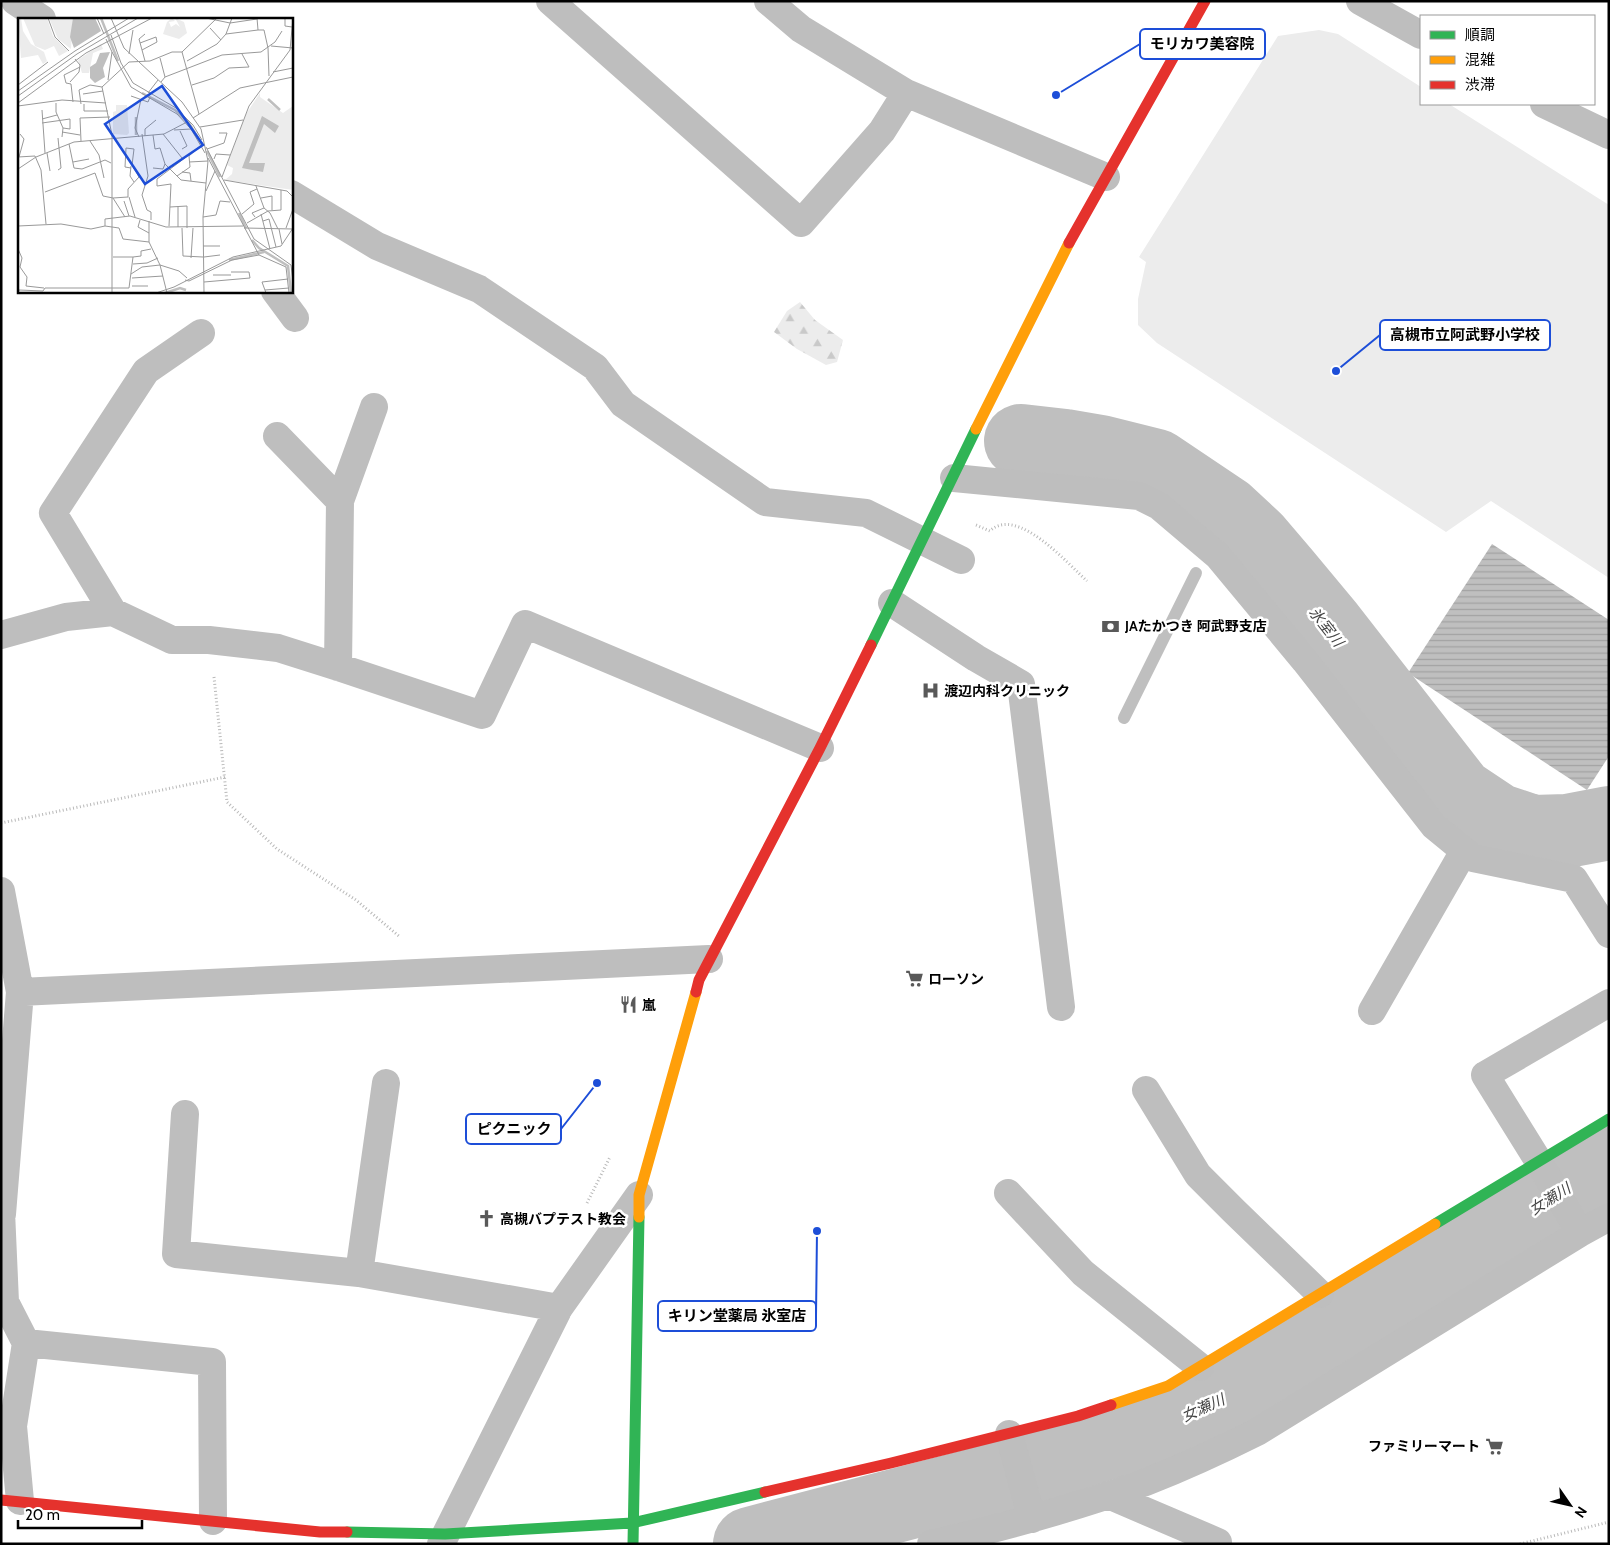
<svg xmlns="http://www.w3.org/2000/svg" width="1610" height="1545" font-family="Cabin,'Noto Sans JP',sans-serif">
<defs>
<pattern id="forest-firs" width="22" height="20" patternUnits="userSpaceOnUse" patternTransform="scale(1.25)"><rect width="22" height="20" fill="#ececec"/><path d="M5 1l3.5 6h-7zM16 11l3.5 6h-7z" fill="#c9c9c9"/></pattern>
<pattern id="water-rules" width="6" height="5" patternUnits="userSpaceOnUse" patternTransform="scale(1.25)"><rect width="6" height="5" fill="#bfbfbf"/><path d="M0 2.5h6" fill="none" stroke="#a2a2a2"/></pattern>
</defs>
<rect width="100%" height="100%" fill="#fff"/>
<path fill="url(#forest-firs)" d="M800 302 815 320 843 340 837 362 826 365 797 349 774 332 787 311Z"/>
<path fill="#ececec" d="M1319 30 1338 34 1421 87V104H1449L1609 205V578L1491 501 1446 532 1157 343 1138 325V299L1146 262 1139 257 1278 36Z"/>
<path fill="url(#water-rules)" d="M1492 544 1609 620V756L1587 790 1408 673Z"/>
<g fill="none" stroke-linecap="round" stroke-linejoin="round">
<path stroke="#bfbfbf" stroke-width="12" d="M1124 718 1196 573"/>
<path stroke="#bfbfbf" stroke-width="74" d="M1021 441 1065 446 1100 452 1156 466 1226 513 1255 540 1284 574 1328 627 1458 794 1497 820 1533 832 1567 831 1609 823
M750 1544 1002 1478 1210 1408 1335 1334 1609 1163"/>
<path stroke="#b9b9b9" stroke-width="3" stroke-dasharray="1 2.5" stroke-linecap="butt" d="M976 525 990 531C1017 505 1068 564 1087 581
M214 677 227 802 277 849 356 900 400 937
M1 823 225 777
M587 1203 610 1157
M1520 1544 1609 1522"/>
<path stroke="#bebebe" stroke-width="28" d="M15 1 42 19
M550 1 801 223 882 131 906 93 801 29 768 1
M1360 1 1421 35
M906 93 1106 177
M1544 104 1609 135
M291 194 377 246 479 289 595 367 623 404 765 502 866 513 961 560
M275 291 295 318
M277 436 340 501 338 667
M954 478 1139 496 1159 506 1218 556 1305 661 1434 826 1473 858 1574 879 1609 934
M340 501 374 407
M892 603 976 658 1021 684 1061 1007
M113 612 53 513 146 371 201 333
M1 635 66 617 113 612 172 640H209L278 648 338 667 482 715 525 624 820 748
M1 891 20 992 2 1214
M20 992 709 959
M1372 1011 1464 851
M1146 1090 1198 1175 1234 1211 1320 1294
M185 1114 176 1254 359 1273 559 1308
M1008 1193 1083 1273 1200 1367
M1 1211 5 1302 26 1343 13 1426 20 1501
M1580 1233 1539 1162 1485 1075 1609 1003
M359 1273 386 1083
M26 1343 212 1362 213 1521
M1009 1434 1032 1519
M1108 1495 1218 1542
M441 1544 559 1308 639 1195
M931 1544C1004 1527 1076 1508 1146 1482 1184 1467 1221 1450 1257 1432L1580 1233 1609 1217"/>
<path stroke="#30b455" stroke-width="11" d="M871 645 976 429
M1435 1224 1609 1119
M347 1532 445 1534 632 1523 765 1492
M633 1544 639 1217"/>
<path stroke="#ff9f0a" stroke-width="11" d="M976 429 1069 243
M639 1217V1195L696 992
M1111 1405 1168 1386 1435 1224"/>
<path stroke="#e5322d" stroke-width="11" d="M1069 243 1205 1
M696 992 699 980 820 748 871 645
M765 1492 891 1463 1078 1416 1111 1405
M1 1500 320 1532H347"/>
</g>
<defs>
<symbol id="bank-bare" viewBox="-9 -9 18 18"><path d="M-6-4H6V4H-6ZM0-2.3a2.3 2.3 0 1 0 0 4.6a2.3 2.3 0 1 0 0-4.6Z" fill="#595959" stroke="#fff" stroke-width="2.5" paint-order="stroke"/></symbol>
<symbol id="hospital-bare" viewBox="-9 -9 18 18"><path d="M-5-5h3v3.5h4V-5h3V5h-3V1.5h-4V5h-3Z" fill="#595959" stroke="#fff" stroke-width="2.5" paint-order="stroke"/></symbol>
<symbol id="supermarket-bare" viewBox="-9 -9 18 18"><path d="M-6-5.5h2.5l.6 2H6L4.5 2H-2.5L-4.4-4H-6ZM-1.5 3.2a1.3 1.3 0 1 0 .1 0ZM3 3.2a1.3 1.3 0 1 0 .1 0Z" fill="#595959" stroke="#fff" stroke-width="2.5" paint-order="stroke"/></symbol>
<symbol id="restaurant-bare" viewBox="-9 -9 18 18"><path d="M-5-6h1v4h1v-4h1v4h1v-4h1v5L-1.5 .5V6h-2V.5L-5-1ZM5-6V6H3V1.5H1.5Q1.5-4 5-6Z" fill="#595959" stroke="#fff" stroke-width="2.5" paint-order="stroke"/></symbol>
<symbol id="church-bare" viewBox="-9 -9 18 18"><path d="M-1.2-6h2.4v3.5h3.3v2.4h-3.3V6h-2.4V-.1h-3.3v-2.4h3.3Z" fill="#595959" stroke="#fff" stroke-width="2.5" paint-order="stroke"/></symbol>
</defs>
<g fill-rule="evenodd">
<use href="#bank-bare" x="1098" y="614" width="25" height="25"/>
<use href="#hospital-bare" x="918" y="678" width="25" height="25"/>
<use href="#supermarket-bare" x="902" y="966" width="25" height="25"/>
<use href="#restaurant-bare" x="616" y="992" width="25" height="25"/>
<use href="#church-bare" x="474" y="1206" width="25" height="25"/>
<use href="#supermarket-bare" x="1482" y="1434" width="25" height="25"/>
</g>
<g text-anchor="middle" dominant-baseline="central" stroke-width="5" stroke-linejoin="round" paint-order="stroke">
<g font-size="14" font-weight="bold" fill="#000" stroke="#fff" text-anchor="start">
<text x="1125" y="626">JAたかつき 阿武野支店</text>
<text x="944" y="691">渡辺内科クリニック</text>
<text x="928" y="979">ローソン</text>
<text x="642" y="1005">嵐</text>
<text x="500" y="1219">高槻バプテスト教会</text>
<text x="1480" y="1446" text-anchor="end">ファミリーマート</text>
</g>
<g font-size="15" font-style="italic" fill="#444" stroke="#fff">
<text transform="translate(1326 627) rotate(52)">氷室川</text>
<text transform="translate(1550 1199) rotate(-32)">女瀬川</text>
<text transform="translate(1203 1408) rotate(-24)">女瀬川</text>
</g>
</g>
<g transform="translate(18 18)">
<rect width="275" height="275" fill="#fff"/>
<path d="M83 26 85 31 75 35 71 55H64L60 42Z" fill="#ececec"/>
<path d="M0 0H3L5 13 13 26 26 34 29 43 25 46 20 37 3 40ZM5 0H29L35 18 50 33 41 38 36 28 27 32 17 28ZM31 0H55L53 31 40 21ZM154 0 157 3 151 4 153 9 158 6 162 9 157 0 166 4 169 15 161 21 145 16 149 4Z" fill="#ececec"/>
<path d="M242 75V79L265 95 275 88V172L207 162 214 156 215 150 209 147 228 96Z" fill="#ececec"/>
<path d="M98 87H109L111 115 109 117 95 116V94L98 93Z" fill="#ececec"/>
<path d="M55 0H77L83 13 56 30 52 19ZM92 34 85 50 87 59 77 65 72 60V49L78 45 82 35ZM244 98 261 108 257 115 246 106 231 145H247L245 154 224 150Z" fill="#bfbfbf"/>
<path fill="none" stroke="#bfbfbf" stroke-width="2.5" d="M83 0 100 43M124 75 157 92 171 105 185 128M250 81 262 92M118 99V117M189 133 202 159M221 195 228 210M234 222 241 230 270 248 273 275M211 242 246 234M147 275 162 270 168 272"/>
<path fill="none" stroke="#999" stroke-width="1" d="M30 0 37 19 51 33M79 0 86 16M93 0 106 30 164 84 183 111 190 143 185 199 186 275M188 0 212 5 239 1M267 0V8L274 9M192 10 203 22M240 12H246L250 30M208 16 240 12 239 0M93 17 103 45 115 65 158 90 175 107 184 122M88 21 94 34 90 62M122 25 138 19 139 24 124 32M253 28 275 30M250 30 251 58M94 34 113 69 159 96 173 111 187 135M164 34 181 96M111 36 115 12M142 40 147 59 143 64M127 43 121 21 127 16M169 43 199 26 208 16 214 0M255 54 275 50M147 59 204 37 243 34 257 24 264 13M52 64 61 54 62 47 57 41M0 67 30 44M174 67 196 60 211 50 231 49 224 36M0 73 57 33 111 0M130 75 140 62M65 76 85 73M0 78 59 36 120 0M113 78 130 84 132 79M55 84 53 66 48 65 46 57 62 49M0 85 68 35 134 0M38 85V94L45 110 44 119M63 86 61 72 72 67 84 69M66 86V93H90M0 88 44 82 88 85M24 92 27 135M175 100 222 70 275 59M24 101 39 97M24 105 52 101V111L45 110M182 109 225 102M156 112 173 111M162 113 169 128 164 131M44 114 62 117M124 116 130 158 124 177 129 192 133 194V202M145 116 164 140M135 117 137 131 142 130 147 146 163 162 188 165M127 118V111L138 102M121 119 117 110 123 81M40 120 43 150 40 152M63 123 62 100 92 99M72 123 81 137 86 160M51 126 56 150 64 151 87 142 93 145M188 129 236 221 273 247 275 263M189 131 206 125 209 115H201M29 135 32 153M0 139 17 138 23 152 28 206M1 139 6 121 2 116M190 140 241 237 268 249 271 275M196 141 198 136 212 137M55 144 71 141M171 144 190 143M113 148 112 158 116 164M135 150 145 151 147 146M0 151 18 139 56 124 146 116 169 104M164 154 172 155 173 163M159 158 172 149 171 138 182 128M204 159 231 88 272 32 275 0M206 162 269 173 275 179M238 168 246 190 252 195 260 211M0 169V220M188 173 197 153M27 174 77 155 85 178 95 180 107 199M111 179 117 199M95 180 110 179V171L121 159 114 147 116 131 108 130 107 149 113 150M243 180 254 178V192M106 183 111 198M152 189 169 188V210M224 196 236 186 232 174 239 171M243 196 252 231M185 199 198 197 202 183 212 184M237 199 234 195 246 190M122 202 120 209 131 215M131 203V224M245 203 251 201 258 229M229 205 250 193 263 192V172M0 208 43 206 73 211 87 208V201L112 198 148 209 225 208M87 208 101 210 105 221 131 224 142 247 161 253 169 260M151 208 153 166 139 168V161L172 136M160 209V188M164 210 165 238 185 239M226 210 275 211M268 210 275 191M261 211 264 226M185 228H202M0 231 4 240 2 249 9 259 8 268 26 270M115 239 123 238V233L133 231M186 239 202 237M173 240 175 210M115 246 129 245 140 240M142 247 149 275M113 256 124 249 142 247M195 257H213M114 260 145 258M167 262 171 263 214 242 241 237M186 264 232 260 231 254H213M114 268H130M247 272 271 270M0 275 1 272 25 273 27 270H111L115 239H95M94 275V117L84 69 111 44 132 43 154 34H164L199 0M138 275 156 269 215 239 263 228 275 210M248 275 244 264 270 261"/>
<path fill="#1d4ed8" fill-opacity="0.15" stroke="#1d4ed8" stroke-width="2.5" d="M144 68 185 127 127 166 87 106Z"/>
<rect width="275" height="275" fill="none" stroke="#000" stroke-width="2.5"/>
</g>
<path fill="none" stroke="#1d4ed8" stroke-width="2" d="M1056 95L1140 44M1336 371L1380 335M597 1083L561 1129M817 1231L816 1316"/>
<g fill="#1d4ed8" stroke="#fff" stroke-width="2">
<circle cx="1056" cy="95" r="5"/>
<circle cx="1336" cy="371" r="5"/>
<circle cx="597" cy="1083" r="5"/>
<circle cx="817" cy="1231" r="5"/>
</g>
<g fill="#fff" stroke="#1d4ed8" stroke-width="2">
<rect x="1140" y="29" width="125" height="30" rx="5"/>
<rect x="1380" y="320" width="170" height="30" rx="5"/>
<rect x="466" y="1114" width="95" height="30" rx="5"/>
<rect x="658" y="1301" width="158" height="30" rx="5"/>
</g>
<g font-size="15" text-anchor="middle" font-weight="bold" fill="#000">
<text x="1202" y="49">モリカワ美容院</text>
<text x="1465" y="340">高槻市立阿武野小学校</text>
<text x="514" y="1134">ピクニック</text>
<text x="737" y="1321">キリン堂薬局 氷室店</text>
</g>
<rect width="1610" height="1545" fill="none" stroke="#000000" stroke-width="5"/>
<rect x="1420" y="15" width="175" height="90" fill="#ffffff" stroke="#999999"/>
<rect x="1430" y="31" width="25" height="8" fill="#30b455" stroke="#999999"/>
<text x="1465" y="40" font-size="15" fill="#000000">順調</text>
<rect x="1430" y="56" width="25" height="8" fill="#ff9f0a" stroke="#999999"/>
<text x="1465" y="65" font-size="15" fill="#000000">混雑</text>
<rect x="1430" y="81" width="25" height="8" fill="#e5322d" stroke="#999999"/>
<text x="1465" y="90" font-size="15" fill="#000000">渋滞</text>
<g transform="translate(1570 1505) rotate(124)" stroke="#ffffff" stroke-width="4" paint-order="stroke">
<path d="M0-4L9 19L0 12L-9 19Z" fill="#000000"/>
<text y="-8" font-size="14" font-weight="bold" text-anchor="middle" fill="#000000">N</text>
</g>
<path d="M18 1520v8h124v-8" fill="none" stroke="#000000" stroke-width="2.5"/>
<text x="25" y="1520" font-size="15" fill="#000000" stroke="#ffffff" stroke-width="4" paint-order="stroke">20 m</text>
</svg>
